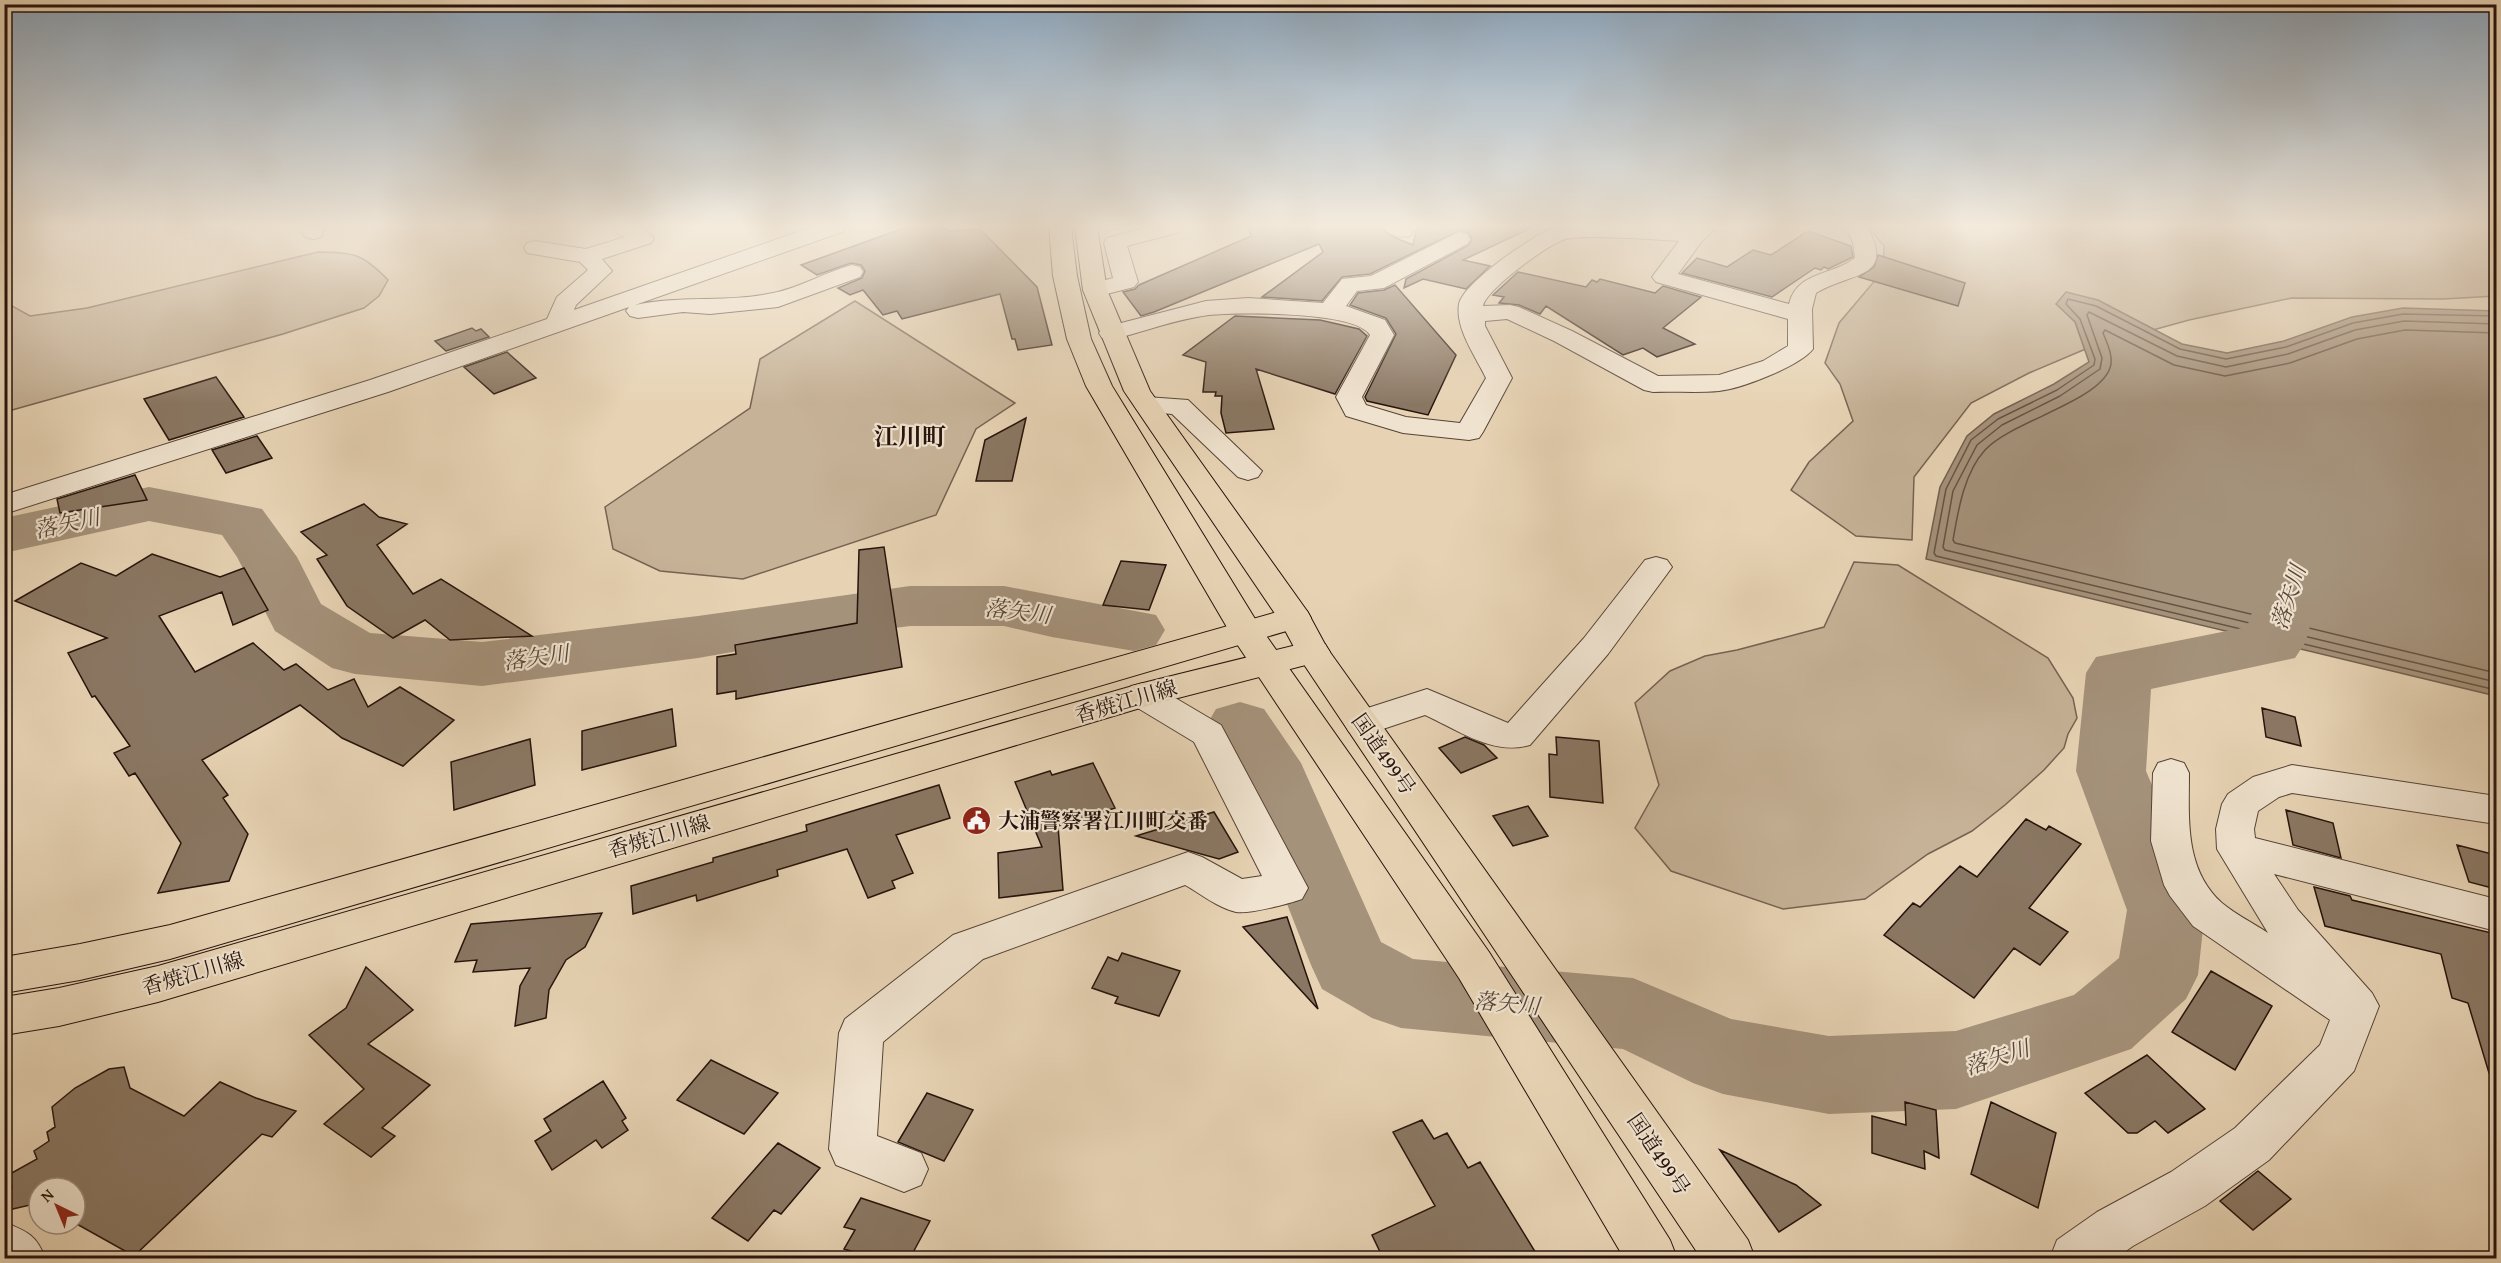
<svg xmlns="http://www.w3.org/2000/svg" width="2501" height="1263" font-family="'Gentium Book Plus','Noto Serif JP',serif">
<rect width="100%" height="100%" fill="#e7d3b4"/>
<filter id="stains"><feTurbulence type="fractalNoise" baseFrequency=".00333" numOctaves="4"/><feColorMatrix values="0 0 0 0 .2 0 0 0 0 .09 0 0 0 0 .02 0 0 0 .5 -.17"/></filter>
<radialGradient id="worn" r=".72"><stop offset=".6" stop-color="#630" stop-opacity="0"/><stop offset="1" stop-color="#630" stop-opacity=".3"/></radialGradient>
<path fill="#c6b297" stroke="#766252" stroke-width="1.5" d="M1868 227H2496V296L2443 299 2292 298 2189 320 2088 348 2029 373 1971 403 1914 477 1912 540 1856 536 1791 490 1809 462 1853 421 1840 384 1825 363 1839 323 1883 271 1884 246Z
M318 252C354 252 363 254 388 280L379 296 364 308 283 334 5 412V302L30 316 87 308Z
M855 301 1015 403 976 429 936 515 743 579 660 571 613 549 605 507 750 408 760 359Z
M1854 562 1898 565 2048 658 2073 698 2077 718 2068 734 2064 748 2044 770 2005 805 1972 831 1928 854 1865 899 1783 909 1671 871 1635 828 1659 785 1635 703 1670 671 1705 656 1737 650 1824 627Z"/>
<path fill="#a5927b" stroke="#725f4f" stroke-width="1.5" d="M2066 292 2098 300 2182 344 2227 353 2284 341 2352 317 2403 308 2496 311V696L1926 559 1940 487 1967 436 1994 414 2054 384 2089 362 2075 322 2056 304Z"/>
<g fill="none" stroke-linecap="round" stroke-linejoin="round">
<path stroke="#665244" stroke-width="1.5" d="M2496 316 2403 314 2353 323 2286 347 2226 359 2180 349 2096 306 2068 299 2066 304 2080 319 2095 359 2094 365 2057 390 1998 419 1971 440 1946 489 1934 553 1936 556 2496 690
M2496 324 2404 321 2355 330 2288 354 2226 367 2177 356 2089 312 2087 315 2102 358 2100 369 2060 396 2002 425 1977 445 1953 491 1943 547 1945 550 2496 682
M2496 333 2405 330 2357 339 2290 363 2225 376 2174 365 2105 330 2103 333C2107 343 2114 357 2110 368 2098 402 2012 421 1985 450 1964 473 1958 511 1953 540L1955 543 2496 673"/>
<path fill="#a5927b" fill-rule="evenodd" d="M149 487 262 509 297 557 321 604 370 633 482 642 698 616 910 586H1004L1156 615 1165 630 1156 645 1134 651 1052 637 1004 626H910L802 640 698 658 482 686 355 674 332 668 275 631 237 557 222 535 149 521 4 553V518Z
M2300 542 2321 547 2330 560 2305 643 2295 658 2151 689 2146 771 2205 910 2198 975 2186 999 2131 1049 1956 1109 1829 1114 1723 1094 1693 1083 1623 1049 1401 1028 1372 1018 1322 989 1311 965 1234 769 1206 726 1216 709 1240 702 1264 709 1301 763 1381 942 1413 959 1633 978 1731 1019 1829 1036 1956 1031 2074 995 2119 958 2127 910 2076 771 2086 673 2096 657 2247 627 2270 560 2279 547Z"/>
</g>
<path fill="#8a7763" stroke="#26130c" stroke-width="1.5" d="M907 227H942L949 231 980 229 1037 287 1052 345 1018 350 1015 339H1012L1000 294 902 319 897 311 883 315 863 290 850 295 838 288 862 278 865 271 861 265 851 263 817 275 801 265Z
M1248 227H1381L1391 236 1413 245 1417 227H1533L1463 260 1490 266 1466 289 1423 279 1404 288 1406 279 1469 245 1472 240 1469 233 1460 230 1370 274 1342 277 1322 301 1262 297 1323 252 1319 244 1154 312 1141 316 1123 292 1135 289 1139 285 1251 236Z
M1808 231 1851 246 1853 257 1828 269 1824 267 1821 270 1815 268 1772 297 1682 273 1697 258 1727 267 1753 250 1771 255Z
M1878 255 1965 283 1958 306 1859 277 1874 267Z
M1518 272 1586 287 1592 280 1597 282 1600 279 1655 293 1663 286 1701 297 1663 328 1695 344 1657 357 1643 348 1623 355 1546 306 1540 314 1519 305 1499 303 1504 297 1493 295Z
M1395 285 1456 355 1428 415 1367 401 1365 397 1396 334 1386 318 1350 305 1358 293 1384 290Z
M1235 316 1320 320 1359 329 1367 336 1335 394 1256 369 1274 429 1226 433 1221 413 1222 396H1215L1216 392H1203L1206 362 1183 355Z
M472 328 476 331 481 329 489 337 446 351 435 341Z
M507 352 536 378 494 394 464 367Z
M216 377 244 417 169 440 144 399Z
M1026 418 1012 481H976L985 440Z
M257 436 272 458 226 473 212 450Z
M135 475 147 500 60 513 57 499Z
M364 504 379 517 407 524 377 545 413 594 441 579 532 636 450 640 425 620 393 638 347 606 317 559 327 555 301 532Z
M884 547 902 667 736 699V691L717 694V657L736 654 735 645 857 623 859 550Z
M152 554 220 577 244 568 268 610 233 625 222 592 159 616 195 672 253 643 284 670 296 664 328 690 354 679 368 707 400 687 454 720 403 766 342 738 300 705 202 760 228 795 223 798 248 834 229 881 158 893 181 843 135 773 129 776 114 753 130 746 95 696 92 697 68 653 107 638 15 601 81 563 116 576Z
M1121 561 1166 565 1149 610 1103 605Z
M2262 708 2295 717 2301 746 2266 737Z
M672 709 676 746 582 770V731Z
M1465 737 1484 745 1497 758 1461 773 1439 748Z
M1556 737 1599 741 1603 803 1550 797 1549 754 1557 755Z
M530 739 535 785 454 810 451 762Z
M1093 763 1115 808 1058 826 1063 890 999 898 998 853 1042 847 1015 782 1050 771 1052 775Z
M939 785 950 818 896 835 913 873 892 881 895 888 868 898 847 849 777 870 778 876 697 901 696 895 633 914 631 886 713 862V858L807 831 806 825Z
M1528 806 1548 836 1513 846 1493 816Z
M2286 810 2333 823 2341 858 2293 845Z
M1214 812 1238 852 1219 859 1136 836Z
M2026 819 2046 830 2049 826 2081 844 2029 908 2068 932 2040 965 2014 948 1974 998 1884 935 1913 903 1920 907 1960 866 1977 877Z
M2457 845 2496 855V889L2469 882Z
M2314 887 2350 896 2352 900 2496 934V1072L2489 1073 2468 1003 2452 998 2441 954 2325 926Z
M602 913 585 947 566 960 549 990 546 1018 515 1026 520 986 530 968 473 972 477 960 455 962 471 924Z
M1287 917 1318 1009 1243 927Z
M1122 953 1180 971 1159 1016 1115 1003 1118 997 1092 988 1108 957 1118 961Z
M366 967 413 1010 368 1044 430 1085 382 1128 395 1136 371 1157 324 1124 364 1089 309 1035 346 1008Z
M2211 971 2272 1006 2235 1070 2172 1032Z
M2147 1055 2205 1109 2168 1133 2155 1121 2137 1133H2128L2085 1093Z
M711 1060 778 1093 744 1134 677 1100Z
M124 1067 130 1088 184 1116 220 1082 256 1098 296 1111 272 1137 262 1134 134 1256 75 1223V1188H39V1203L4 1211V1201L12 1188 10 1174 37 1159 34 1151 49 1141 47 1132 55 1127 52 1107 75 1088 109 1069Z
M603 1081 626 1118 622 1121 628 1130 602 1148 596 1140 552 1170 535 1141 551 1131 544 1119Z
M927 1093 973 1110 944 1161 898 1142Z
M1905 1102 1936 1110 1939 1158 1924 1151 1925 1169 1872 1153V1116L1906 1125Z
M1991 1102 2056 1133 2038 1208 1971 1174Z
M1422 1120 1434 1139 1447 1133 1468 1168 1480 1162 1539 1258H1383L1372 1235 1435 1206 1393 1132Z
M778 1143 820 1168 781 1214 774 1210 748 1241 712 1218Z
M1720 1150 1796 1185 1821 1205 1779 1232Z
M2258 1171 2291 1199 2253 1230 2220 1201Z
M861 1198 930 1221 910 1258H874L844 1249 855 1230 844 1227Z"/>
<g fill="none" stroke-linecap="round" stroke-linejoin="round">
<defs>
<path id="minor" d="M303 227H325L321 237 313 239 305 237 302 232Z
M615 227H640L654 238 651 243 602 259 612 271 576 305 574 310 812 227H845L842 232 635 305C680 295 727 303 773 293 800 288 825 272 852 265L860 267 863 272 860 277 778 307 710 314 683 312 638 318 630 316 626 311 629 307 388 392 4 514V495L370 380 547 319 557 297 588 270 580 262 527 253 524 248 527 243 535 241 586 249 625 237 617 233Z
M1147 227H1183L1180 232 1127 246 1138 282 1134 287 1095 297 1087 295 1083 290 1087 285 1113 278 1104 243 1107 238Z
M1383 227H1410L1413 231 1410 236C1400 238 1390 236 1383 227Z
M1556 227H1717L1702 241 1678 274 1789 304C1797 271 1832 276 1855 258L1853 242 1845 227H1867C1897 280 1849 272 1816 293L1812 309 1813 349C1800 366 1741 389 1719 391 1697 393 1675 391 1653 392L1644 390 1554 341 1507 319 1485 321V326L1512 378 1483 432 1479 438 1469 440 1403 433 1346 416 1336 397 1370 335C1356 311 1237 312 1209 315 1176 319 1143 332 1111 340L1102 338 1099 333 1102 328 1206 301 1248 298 1323 303 1342 279 1371 276 1459 232 1467 234 1470 239 1467 244 1384 288 1357 291 1346 306 1385 320 1394 335 1362 397 1366 405 1406 417 1460 423 1486 378C1476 357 1455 329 1459 304 1463 283 1536 233 1556 227ZM1632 238 1679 241 1652 277 1656 282 1788 319V346L1763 361 1719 375 1658 376 1572 331 1519 307 1510 305 1483 306C1486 290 1549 243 1566 239 1584 235 1613 238 1632 238Z
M1147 397 1188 400 1262 471 1258 477 1248 480 1238 477 1172 414 1138 411 1134 405 1138 399Z
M1656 557 1667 560 1672 567 1667 574 1608 654 1530 745C1493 756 1458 730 1425 715L1362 736 1349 732 1344 723 1349 714 1427 689 1508 723 1584 638 1645 560Z
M1143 683 1155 686 1221 725 1308 888 1302 899C1288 904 1250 914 1236 912 1218 908 1201 894 1185 885L983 959 883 1042 877 1136 921 1153 928 1169 921 1185 904 1192 836 1165 829 1149 839 1033 845 1019 953 935 1188 852 1202 857 1242 879 1262 876 1194 742 1131 704 1126 695 1131 686Z
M2171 759 2184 763 2189 773C2189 818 2184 869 2222 903 2235 914 2253 923 2268 933L2217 849 2216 829 2222 804 2228 794 2253 777 2292 765 2496 796V824L2292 793 2279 797 2258 811 2254 829 2255 838 2496 899V931L2274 874 2298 910 2372 993 2379 1006 2354 1071 2269 1160 2205 1206 2133 1246 2116 1258H2050L2057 1240 2097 1212 2171 1172 2235 1128 2320 1045 2330 1020 2193 926 2170 896 2164 885 2151 841 2153 773 2158 763Z
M4 1222C26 1231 37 1235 45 1258H4Z"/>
<path id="major" d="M1295 607 1307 611 1311 618 1307 625 170 959 80 980 4 993V957L80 944 170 925Z
M1313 641 1325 644 1330 652 1325 660 1147 706 158 1002 59 1026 4 1035V997L59 988 158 966 1143 683Z"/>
<path id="highway" d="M1049 227H1071L1077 276 1091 339 1112 386 1260 627 1489 952 1670 1240 1677 1258H1624L1459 978 1235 641 1086 386 1067 339 1053 276Z
M1075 227H1097L1107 290 1150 391 1307 611 1327 648 1748 1240 1755 1258H1701L1301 660 1280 621 1124 391 1083 290Z"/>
</defs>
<use href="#minor" stroke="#564336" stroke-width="2"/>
<use href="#major" stroke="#26130c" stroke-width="2"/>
<use href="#highway" stroke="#26130c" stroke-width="2"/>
<use href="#minor" fill="#efe2ce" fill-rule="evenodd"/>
<use href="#major" fill="#e7d3b4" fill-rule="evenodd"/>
<use href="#highway" fill="#e7d3b4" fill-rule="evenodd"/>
</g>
<linearGradient id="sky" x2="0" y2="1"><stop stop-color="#8da6bc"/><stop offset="0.56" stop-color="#f4ebdd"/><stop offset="1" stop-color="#f4ebdd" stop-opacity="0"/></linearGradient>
<rect width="2501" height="404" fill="url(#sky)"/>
<defs>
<symbol id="civic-disc" viewBox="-11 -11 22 22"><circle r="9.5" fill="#8f2418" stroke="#efe2ce"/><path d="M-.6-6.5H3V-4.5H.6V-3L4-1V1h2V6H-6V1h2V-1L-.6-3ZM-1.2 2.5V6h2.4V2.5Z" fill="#fff"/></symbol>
</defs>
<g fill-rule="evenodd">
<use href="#civic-disc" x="960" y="804" width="33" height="33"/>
</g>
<g text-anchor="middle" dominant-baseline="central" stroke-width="4.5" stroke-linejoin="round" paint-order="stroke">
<g font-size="21" fill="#26130c" stroke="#efe2ce">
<text transform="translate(1126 701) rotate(-16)">香焼江川線</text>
<text transform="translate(1384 754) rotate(55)">国道499号</text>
<text transform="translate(659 836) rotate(-16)">香焼江川線</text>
<text transform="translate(193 973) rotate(-16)">香焼江川線</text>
<text transform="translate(1659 1154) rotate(56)">国道499号</text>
</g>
<g font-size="21" font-weight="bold" fill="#26130c" stroke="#efe2ce" text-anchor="start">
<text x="998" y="820">大浦警察署江川町交番</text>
</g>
<g font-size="22" font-style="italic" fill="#594638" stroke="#efe2ce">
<text transform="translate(67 523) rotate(-12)">落矢川</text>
<text transform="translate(2288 597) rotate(-72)">落矢川</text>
<text transform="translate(1018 611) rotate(7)">落矢川</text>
<text transform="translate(536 657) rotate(-8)">落矢川</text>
<text transform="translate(1507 1003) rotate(5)">落矢川</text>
<text transform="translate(1997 1057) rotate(-18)">落矢川</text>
</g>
<g font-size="24" font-weight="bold" fill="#26130c" stroke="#efe2ce">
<text x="910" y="436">江川町</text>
</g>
</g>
<rect width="2501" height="1263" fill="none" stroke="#e7d3b4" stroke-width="24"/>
<rect x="6" y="6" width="2489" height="1251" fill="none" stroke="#26130c" stroke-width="3"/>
<rect x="12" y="12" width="2477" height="1239" fill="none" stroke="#26130c" stroke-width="1.5"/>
<g transform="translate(57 1206) rotate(317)"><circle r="28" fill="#efe2ce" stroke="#9f8f80" stroke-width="1.5"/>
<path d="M0-4.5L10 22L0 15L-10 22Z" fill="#8f2418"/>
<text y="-9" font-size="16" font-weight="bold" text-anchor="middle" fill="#26130c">N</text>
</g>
<rect width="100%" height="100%" filter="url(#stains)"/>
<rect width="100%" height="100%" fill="url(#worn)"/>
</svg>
